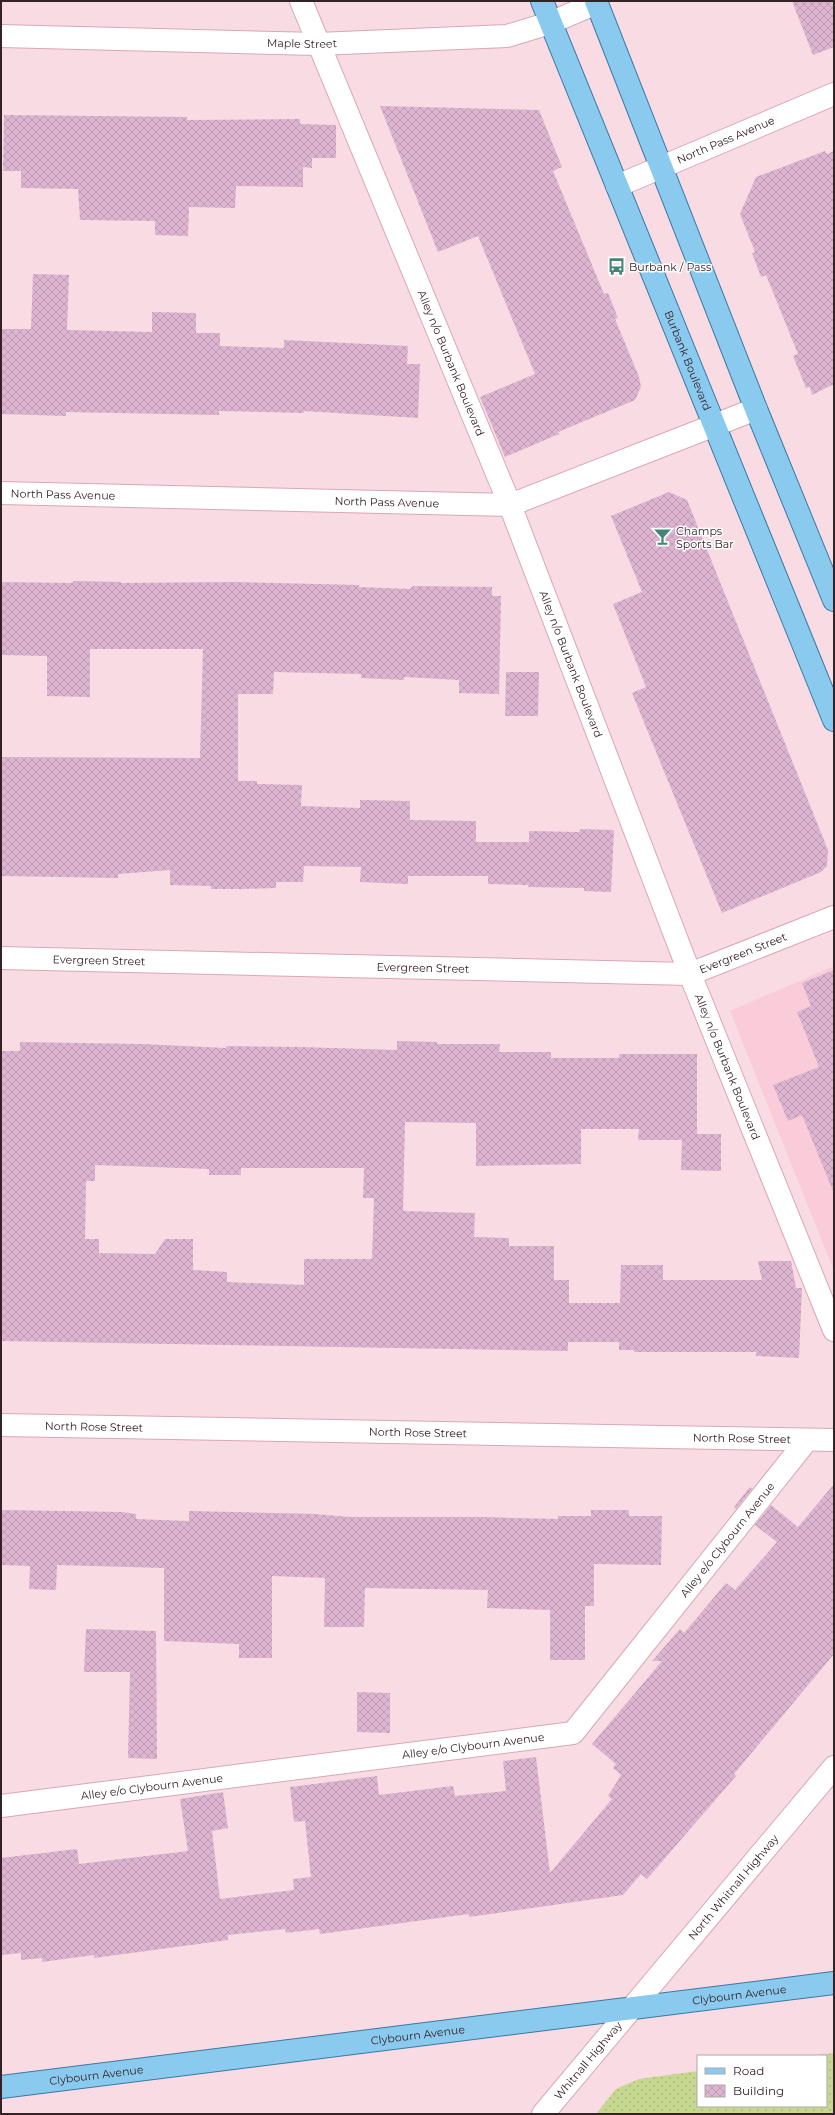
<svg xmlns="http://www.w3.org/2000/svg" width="835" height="2115" font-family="Montserrat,sans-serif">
<defs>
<pattern id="grass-dots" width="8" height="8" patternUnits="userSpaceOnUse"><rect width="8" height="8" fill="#c6d790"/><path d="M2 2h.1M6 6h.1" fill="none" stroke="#abb87c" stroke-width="1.8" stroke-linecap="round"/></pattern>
<pattern id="building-cross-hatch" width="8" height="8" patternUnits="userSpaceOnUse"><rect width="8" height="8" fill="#deb5d0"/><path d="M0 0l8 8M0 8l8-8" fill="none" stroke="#bf9bb3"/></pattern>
</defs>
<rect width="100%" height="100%" fill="#f9dbe3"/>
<path fill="#faccda" d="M834 966V1271L730 1011Z"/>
<path fill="url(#grass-dots)" d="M834 2053V2114H596L616 2089 639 2079 698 2071V2106H826V2056H810Z"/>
<path fill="url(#building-cross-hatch)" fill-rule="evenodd" d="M792 1H834V47L813 55Z
M380 106 539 110 562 167 553 171 604 294 608 293 618 318 615 319 639 377 641 387 635 400 558 432 559 434 505 457 480 397 535 374 478 236 438 252Z
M4 115 187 117V120L300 119V124L336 125V158H312V168L303 167V187L236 186 235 208 189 207 188 236 155 235V221L80 220 78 189 21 188V171H3Z
M825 151 827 154 834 151V384L812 395 810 387 806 388 793 356 798 354 766 275 761 277 752 253 755 252 740 214 756 177Z
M33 274 69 275 67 330 152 332V312L196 313V333H220V346L284 348V340L408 346 407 364H420L418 418 304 411V413L219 411V415L66 412V416L1 414V329H31Z
M669 492 687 500 828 850 827 866 821 872 722 913 632 693 646 687 613 604 642 592 611 516Z
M73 581 121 582V583L235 582 359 585V587L410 589 413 586 492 587V596H501L499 694 459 693V680L404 677V680L361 678V674L274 672 273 694H238V781H257V784L302 785 301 806 360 808V800L410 801V820L476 821V842H529V831L579 832 580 829 614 830 611 892 584 891V888L528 887V885L488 884V876H408V884L360 882 361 867 304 866 303 882H276V888L242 889H211V886L170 885V870L118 874V878L1 876V757L200 758 203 649H90V697L47 696V656L1 655V582L73 583Z
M506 672H539L538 716H505Z
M834 970V1190L833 1191 802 1115 788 1121 773 1085 819 1067 797 1012 811 1006 802 983Z
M397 1041 437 1042V1044H500L499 1052H551V1058H619V1054H697V1134H721V1171L681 1170 682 1140H638L639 1129H581V1164L476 1166V1123L405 1122 403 1211 475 1213 474 1237 509 1238V1246H554V1280H569V1303H620L621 1265H663V1280H762L758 1261H791L796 1288H802L799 1358 756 1356V1352H634V1350H619V1342H568V1351L1 1341V1051H20V1042L142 1044 226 1048V1046L300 1047 397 1050ZM95 1165 209 1169V1175H241V1168H364L363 1198H374L372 1259H304V1285L227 1282V1272L193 1270V1239H165L155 1254 99 1253V1239H85L86 1181H95Z
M834 1484V1654L734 1774 736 1776 647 1879 641 1874 623 1895 469 1917V1914L320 1934 319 1929 286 1933 285 1929 228 1935V1940L94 1958V1955L42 1962V1958L21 1960V1953L1 1955V1858L77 1849 79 1864 188 1851 180 1799 223 1792 228 1828 212 1831 220 1899 294 1890 293 1879 311 1877 305 1821 294 1822 290 1787 377 1776 379 1795 453 1786 455 1796 506 1791 503 1761 536 1757 550 1873 612 1799 608 1796 621 1775 613 1768 616 1764 592 1744 662 1661H652L680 1629 684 1633 726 1583 735 1590 777 1542 755 1525 771 1505 798 1527Z
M750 1487 752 1489 736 1509 734 1507Z
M1 1510 122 1512 136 1514V1519L189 1521V1511L314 1514 350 1517H484L558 1519V1516H591V1510H629V1516H662L661 1565 594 1564V1606H585V1660H550V1610L487 1608 488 1590 365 1588 364 1627H324L325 1578 272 1576V1658H239V1644L164 1641V1568L57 1565 56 1590 29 1589 30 1566 1 1565Z
M86 1629 156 1631 157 1759 128 1758 130 1672H84Z
M357 1692 390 1693V1733L357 1732Z"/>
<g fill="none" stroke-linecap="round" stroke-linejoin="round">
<defs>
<g id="minor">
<path id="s1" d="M301 1 510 505 690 974 834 1330"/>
<path id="s2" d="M1 36 318 44 507 36 550 23 597 3"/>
<path id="s3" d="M617 186 834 94"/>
<path id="s4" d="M1 493 510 505 756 409"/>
<path id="s5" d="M1 958 690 974 834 917"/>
<path id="s6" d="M1 1425 834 1440"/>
<path id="s7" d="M1 1806 573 1733 807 1440"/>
<path id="s8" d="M543 2114 834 1767"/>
</g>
<g id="major">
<path id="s9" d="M542 1 834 720"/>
<path d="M596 1 756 409 834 600"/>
<path id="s10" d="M1 2087 834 1983"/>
</g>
</defs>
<use href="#minor" stroke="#d7a8b6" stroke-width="24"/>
<use href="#major" stroke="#3a78a2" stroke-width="24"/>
<use href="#minor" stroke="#fff" stroke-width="22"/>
<use href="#major" stroke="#8bcaef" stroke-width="22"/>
</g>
<defs>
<symbol id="bus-bare" viewBox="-9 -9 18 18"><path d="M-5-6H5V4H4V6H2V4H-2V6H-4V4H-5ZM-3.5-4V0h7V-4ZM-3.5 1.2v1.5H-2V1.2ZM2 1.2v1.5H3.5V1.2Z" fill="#438678" stroke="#fff" stroke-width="2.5" paint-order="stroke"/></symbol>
<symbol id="bar-bare" viewBox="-9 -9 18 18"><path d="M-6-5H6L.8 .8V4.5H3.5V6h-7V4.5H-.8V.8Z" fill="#438678" stroke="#fff" stroke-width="2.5" paint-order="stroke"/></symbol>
</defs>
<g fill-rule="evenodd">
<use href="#bus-bare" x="604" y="254" width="25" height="25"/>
<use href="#bar-bare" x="650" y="524" width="25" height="25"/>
</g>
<g text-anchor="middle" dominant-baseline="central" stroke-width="3" stroke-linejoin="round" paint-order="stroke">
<g font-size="11" fill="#342227" stroke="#fff">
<text stroke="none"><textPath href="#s2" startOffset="301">Maple Street</textPath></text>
<text stroke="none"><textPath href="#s3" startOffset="118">North Pass Avenue</textPath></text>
<text stroke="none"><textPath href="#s9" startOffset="388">Burbank Boulevard</textPath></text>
<text stroke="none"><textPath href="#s1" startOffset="392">Alley n/o Burbank Boulevard</textPath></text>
<text stroke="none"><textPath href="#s4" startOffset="62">North Pass Avenue</textPath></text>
<text stroke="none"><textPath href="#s4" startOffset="386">North Pass Avenue</textPath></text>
<text stroke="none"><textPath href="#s1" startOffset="716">Alley n/o Burbank Boulevard</textPath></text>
<text stroke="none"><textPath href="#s5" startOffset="746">Evergreen Street</textPath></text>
<text stroke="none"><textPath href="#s5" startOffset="98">Evergreen Street</textPath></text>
<text stroke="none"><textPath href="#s5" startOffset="422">Evergreen Street</textPath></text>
<text stroke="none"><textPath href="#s1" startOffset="1148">Alley n/o Burbank Boulevard</textPath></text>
<text stroke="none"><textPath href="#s6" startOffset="93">North Rose Street</textPath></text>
<text stroke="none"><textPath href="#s6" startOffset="417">North Rose Street</textPath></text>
<text stroke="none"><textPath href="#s6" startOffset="741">North Rose Street</textPath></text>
<text stroke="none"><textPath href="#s7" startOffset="824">Alley e/o Clybourn Avenue</textPath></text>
<text stroke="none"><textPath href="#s7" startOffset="476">Alley e/o Clybourn Avenue</textPath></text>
<text stroke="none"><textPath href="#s7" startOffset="152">Alley e/o Clybourn Avenue</textPath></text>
<text stroke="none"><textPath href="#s8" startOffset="296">North Whitnall Highway</textPath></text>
<text stroke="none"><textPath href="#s10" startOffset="744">Clybourn Avenue</textPath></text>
<text stroke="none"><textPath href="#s10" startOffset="420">Clybourn Avenue</textPath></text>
<text stroke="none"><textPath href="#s8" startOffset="70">Whitnall Highway</textPath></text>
<text stroke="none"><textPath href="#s10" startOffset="96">Clybourn Avenue</textPath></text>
</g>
<g font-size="11" fill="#342227" stroke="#fff" text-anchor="start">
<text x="629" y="267">Burbank / Pass</text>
<text x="676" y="531">Champs<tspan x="676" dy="13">Sports Bar</tspan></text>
</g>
</g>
<rect width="835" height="2115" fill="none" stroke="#342227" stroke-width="4"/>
<rect x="697" y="2055" width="130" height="52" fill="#ffffff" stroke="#aea7a9"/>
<rect x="705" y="2068" width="20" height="6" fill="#8bcaef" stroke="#aea7a9"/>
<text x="733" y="2075" font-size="12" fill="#342227">Road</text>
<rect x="705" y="2085" width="20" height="12" fill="url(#building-cross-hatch)" stroke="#aea7a9"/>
<text x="733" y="2095" font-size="12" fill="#342227">Building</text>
</svg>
